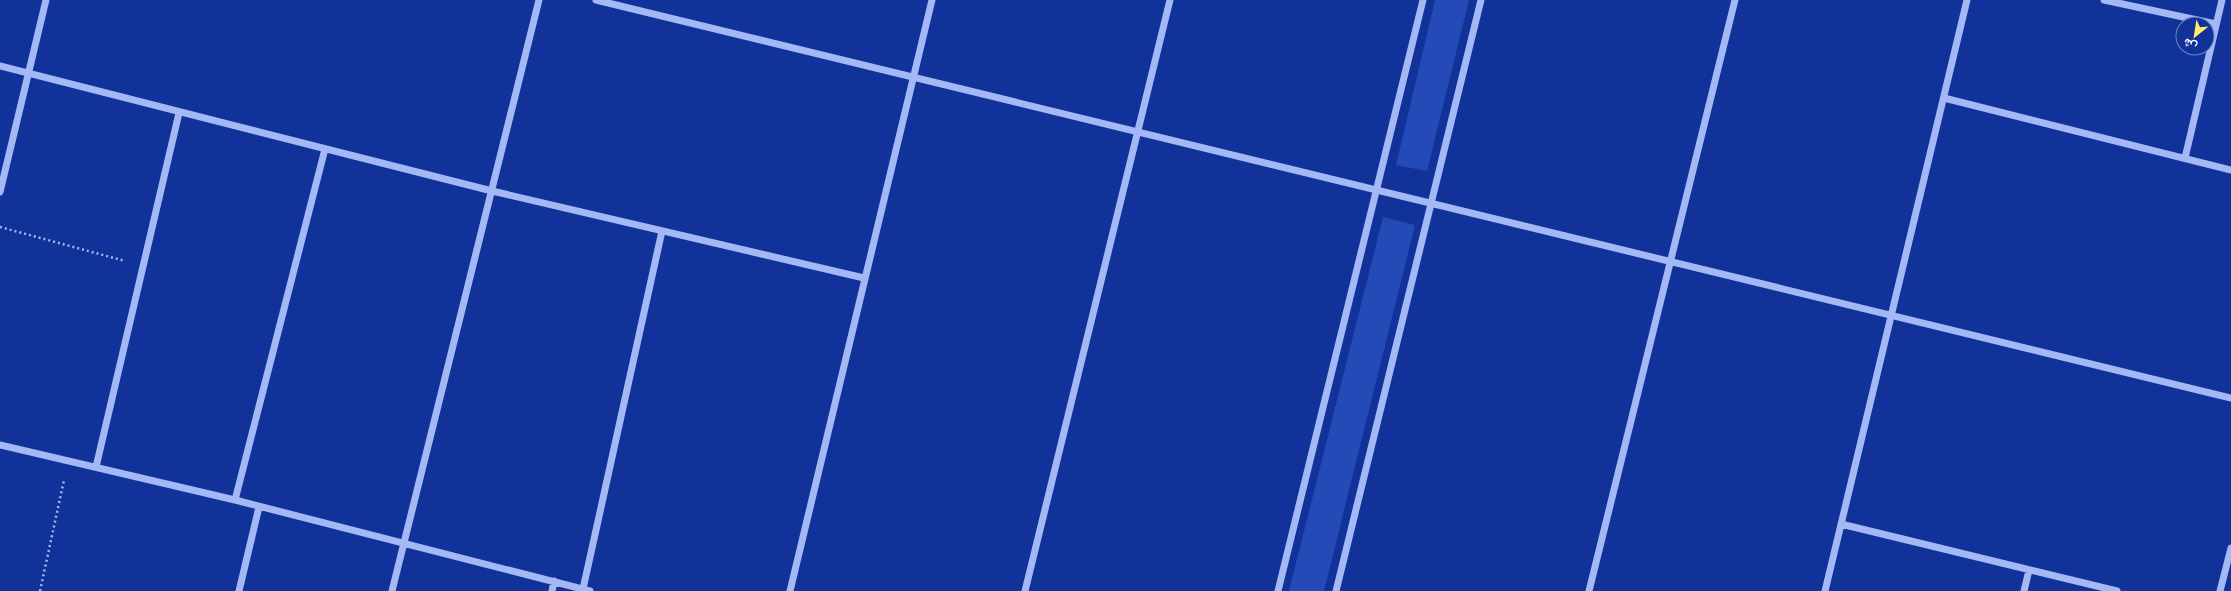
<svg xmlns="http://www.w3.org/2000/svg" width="2231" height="591" font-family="Ubuntu,Vazirmatn,sans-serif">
<rect width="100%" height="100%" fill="#113299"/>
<path fill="#244ab8" d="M1435 0H1469L1427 171 1396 165Z
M1383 217 1415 225 1324 591H1289Z"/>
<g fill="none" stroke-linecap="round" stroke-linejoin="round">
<path stroke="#a3b8f4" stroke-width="2.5" stroke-dasharray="2 3" stroke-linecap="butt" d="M0 227 125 261
M40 591 64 480"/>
<path stroke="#a3b8f4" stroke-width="7" d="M596 0 2231 398
M2104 0 2216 24
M0 66 492 191 864 278
M1944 98 2231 170
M2185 158 2222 0
M0 192 46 0
M0 445 235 500 590 591
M96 467 179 113
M235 500 325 149
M1841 524 2117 591
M583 589 662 231
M239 591 259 507
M392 591 539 0
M552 591 554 581
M790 591 932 0
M1025 591 1170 0
M1278 591 1423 0
M1336 591 1481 0
M1589 591 1735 0
M1825 591 1967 0
M2024 591 2029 570
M2220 591 2231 548"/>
</g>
<g transform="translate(2195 36) rotate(210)"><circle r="19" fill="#113299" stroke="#7084c2"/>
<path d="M0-3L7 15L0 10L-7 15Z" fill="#fff066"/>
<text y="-6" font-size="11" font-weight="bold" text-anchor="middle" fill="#ffffff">ش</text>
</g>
</svg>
